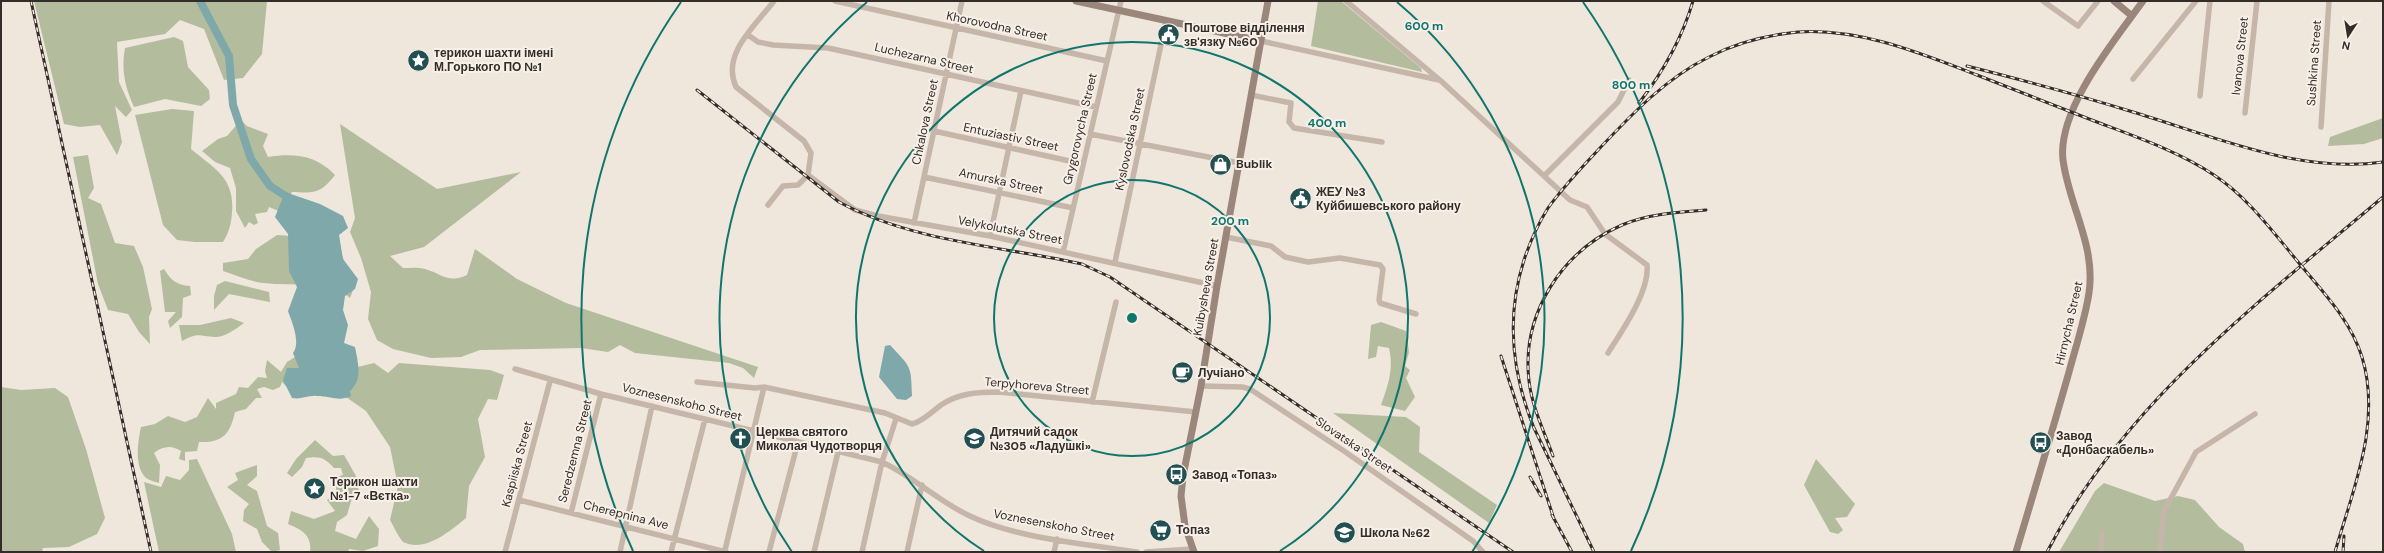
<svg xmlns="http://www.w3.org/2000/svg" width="2384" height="553" font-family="'DM Sans',sans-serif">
<rect width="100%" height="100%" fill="#efe6dc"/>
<path fill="#b3bd9e" d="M34 1H267L262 54 243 78 224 80 204 29 180 20 165 34 117 42 119 82 132 110 126 117 115 106 122 142 117 155 100 125 80 127 64 124Z
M1318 1H1341L1421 68 1422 72 1311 46Z
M174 37 183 41 188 67 209 90 210 99 201 106 165 99 134 107C125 87 121 70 125 48Z
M172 109 194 111 191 149C215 169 235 178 232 213 231 225 229 232 223 242H195L177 240 163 225 135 115Z
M2383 118V138L2364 144 2328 146 2330 137Z
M241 120 247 126 268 134 263 146 268 157C294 153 316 155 335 175 320 194 315 193 292 192L281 212 269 207 267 212 255 214 258 223 254 225 249 222 245 228 236 211V188L230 168 215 162 202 151 218 139 227 136Z
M340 124 437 189 521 172 424 247 390 256 403 268C410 268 418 267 425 269 443 274 447 284 467 275L475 249 517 279 566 303 758 367 754 378 743 368 729 363 635 353 620 345 608 352 581 348 480 350 461 357 431 358 393 349 377 340 368 319 371 292 361 258 350 232 355 218Z
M88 155 94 188 88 198 101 204 115 243 134 246 143 267 152 309 149 317 150 344 139 332 128 314 108 310 98 284 73 157Z
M277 235C300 236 323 242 343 257L345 275 353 290 350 298C329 279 291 287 264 283 250 282 236 275 223 271V263L248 259 256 249Z
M164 269C171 280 176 285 190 286L191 295 183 298 182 317 170 328 168 321 176 312H165L160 271Z
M225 281 269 292 270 302 229 294 214 310V296L217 285Z
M231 318 244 323C236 329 225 337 215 337 199 336 198 332 182 341L179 325H200Z
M1381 322 1406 331 1409 352 1405 366 1410 370 1406 378 1415 397 1405 411 1381 405C1388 385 1394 369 1389 348L1378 346 1376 357 1368 359 1371 325Z
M295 357 301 371 288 388 282 382 280 387 273 390 264 387 257 389 262 398H256L246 409 235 412C230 434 223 443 199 442L197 451 185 452V461L179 459 181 451C171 445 163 446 154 453L160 465 159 483C155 482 148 480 145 477 134 465 138 441 141 427L155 424 168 416 185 422 197 417 208 398 216 409V403L236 394 239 387 248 388 258 377 267 378 265 371 267 360 281 372 287 362Z
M374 363 388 373 399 363 490 370 504 375 497 400 488 399 478 419 485 457 469 486 466 518C450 531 425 553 403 542 398 536 394 527 390 520L398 486 390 447 366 411 346 397 342 371Z
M1 387 21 390 55 388 68 397 86 449 105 518 97 534 69 547 43 548 42 552H1Z
M1333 413 1406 417 1420 427 1419 452 1497 505 1489 523Z
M315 440 333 456 344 455 356 476 359 492 352 498 347 515 337 522 335 531 356 539 369 516 379 529 378 546 363 551 349 549 348 552H310C312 535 302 530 288 524L291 511 314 519 335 511 327 500 336 492V477L343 475 341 468H334C325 458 320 456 306 458L302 467 292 477 287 473 296 459Z
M197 459 232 534 236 552H159L144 482 161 487 166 476 180 480 189 470V460Z
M1816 459 1855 504 1847 517 1835 518 1843 530 1838 534 1830 532 1804 485Z
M257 465V476L247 485 257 491 267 526 278 533 280 550 272 552 262 542 257 529 243 521 244 510 249 504 227 487 238 480 235 473Z
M2104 483 2155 501 2178 496 2195 500 2219 527 2243 544 2245 552H2059L2095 491Z"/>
<path fill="#7ea8aa" d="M285 192 320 204 343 216 348 228 339 235 343 259 358 279 355 289 345 296 343 310 348 325 344 343 355 347C358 363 363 379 350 391L351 396C339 402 330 396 317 396 308 395 301 400 292 398L283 380 287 368H299L293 353C301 343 292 322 288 311L297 287 289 271 288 234 275 217Z
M890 345C911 368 911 364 912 396L906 400 897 399 879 377 885 346Z"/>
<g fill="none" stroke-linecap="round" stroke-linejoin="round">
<path stroke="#7ea8aa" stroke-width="8" d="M200 1 229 56 233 105 251 159 270 186 292 200"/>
<path stroke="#c6b6a9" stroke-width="5.5" d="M835 1 1107 61
M1346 1 1441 81 1570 200 1587 207 1605 234 1647 265C1650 291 1622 331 1608 353
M2043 1 2078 26 2098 1
M748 35 758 42 773 45 828 48 1096 107
M1261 41 1439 80
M2133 79 2196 1
M1251 95 1291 103 1289 122 1294 128 1382 142
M2200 96 2210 1
M2245 113 2257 1
M2321 127 2329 1
M934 131 1083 164
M1090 134 1239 163
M808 175 855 210 878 216 990 236 1217 286
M1544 176 1618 102 1629 80
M924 177 1073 208
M768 205 783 186 798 185 808 175 811 153 804 141 736 87C721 54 755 26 774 1
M914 223 962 1
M990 236 1021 91
M1226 237 1271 246 1285 257 1308 262 1340 258 1380 265 1383 269 1379 300 1380 303 1416 314
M1063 252 1121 1
M1115 262 1166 21
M515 369 601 394 882 462C914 477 939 502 970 516 1015 538 1086 544 1137 552
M697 382 755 388 764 387 885 413 912 424C922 422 933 411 941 405 959 393 978 392 999 392L1196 412
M1201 386 1242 387 1250 389 1344 451 1473 541 1483 552
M1092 402 1116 302
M519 500 726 552
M571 513 601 394
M725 550 764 387
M505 552 550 381
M620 552 652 406
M671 552 705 419
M769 552 798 442
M814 552 838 452
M862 552 882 462 896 419
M907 552 922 485
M1054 552 1057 539
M1146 552 1193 549
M2101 552 2102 533
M2160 552 2164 511 2196 452 2255 414"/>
<path stroke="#9a867b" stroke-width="7" d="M1076 1 1261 41
M2114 1 2132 16
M1194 552 1185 526 1181 496 1183 476 1201 386 1217 286 1268 1
M2016 552C2034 492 2052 432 2069 372 2076 346 2085 319 2089 293 2096 245 2069 206 2063 160 2057 109 2115 40 2143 1"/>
<defs>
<path id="rail" d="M31 1 151 552
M1967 66C2022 80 2078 95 2133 112 2213 136 2298 174 2383 162
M697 90 839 202C906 238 984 245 1058 259L1082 264 1110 277 1513 552
M1639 103C1663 72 1682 39 1693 1
M1501 356 1554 519
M1553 456C1544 431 1532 407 1529 381 1521 314 1562 251 1622 225 1648 214 1679 212 1706 210
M1530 477 1541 496
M1552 515 1572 552
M1594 552 1534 428C1512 374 1506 316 1524 260 1530 242 1538 224 1548 208 1563 187 1582 167 1599 149 1632 114 1666 78 1709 57 1736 43 1767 35 1798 32 1860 28 1920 53 1977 75 2013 89 2048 103 2084 117 2127 134 2175 149 2214 175 2246 196 2270 228 2294 257 2319 288 2350 318 2362 357 2382 423 2353 489 2335 552
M2047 552C2124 403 2258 303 2383 197
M2343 552 2344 536"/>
</defs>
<use href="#rail" stroke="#342c28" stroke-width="3"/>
<use href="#rail" stroke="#f8f0e8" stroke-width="1.5" stroke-dasharray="4.5" stroke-linecap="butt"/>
</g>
<g fill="none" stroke="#0f766e" stroke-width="2">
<circle cx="1132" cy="318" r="138"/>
<path d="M984 551A276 276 0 1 1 1280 551"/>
<path d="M792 552A413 413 0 0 1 867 2M1397 2A413 413 0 0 1 1472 552"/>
<path d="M633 551A551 551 0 0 1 681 2M1583 2A551 551 0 0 1 1631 551"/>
</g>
<defs>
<symbol id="civic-disc" viewBox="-11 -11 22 22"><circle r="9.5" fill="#224f52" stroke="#f8f0e8"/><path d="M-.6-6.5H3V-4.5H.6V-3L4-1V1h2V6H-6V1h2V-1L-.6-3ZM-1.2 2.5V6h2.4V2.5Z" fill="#fff"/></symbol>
<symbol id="sight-disc" viewBox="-11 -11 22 22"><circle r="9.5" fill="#224f52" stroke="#f8f0e8"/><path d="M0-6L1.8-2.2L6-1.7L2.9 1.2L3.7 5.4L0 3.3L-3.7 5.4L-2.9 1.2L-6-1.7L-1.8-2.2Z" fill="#fff"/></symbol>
<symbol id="shop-disc" viewBox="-11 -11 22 22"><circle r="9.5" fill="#224f52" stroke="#f8f0e8"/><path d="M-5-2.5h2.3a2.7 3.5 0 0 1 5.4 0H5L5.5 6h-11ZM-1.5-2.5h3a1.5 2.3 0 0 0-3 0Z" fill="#fff"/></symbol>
<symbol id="cafe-disc" viewBox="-11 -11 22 22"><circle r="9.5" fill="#224f52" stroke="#f8f0e8"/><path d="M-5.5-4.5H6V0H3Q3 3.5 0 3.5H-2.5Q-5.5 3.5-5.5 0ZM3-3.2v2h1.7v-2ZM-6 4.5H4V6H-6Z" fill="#fff"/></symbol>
<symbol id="church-disc" viewBox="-11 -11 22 22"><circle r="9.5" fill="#224f52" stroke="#f8f0e8"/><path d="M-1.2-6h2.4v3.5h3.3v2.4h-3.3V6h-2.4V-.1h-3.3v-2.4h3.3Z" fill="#fff"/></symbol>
<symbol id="school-disc" viewBox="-11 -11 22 22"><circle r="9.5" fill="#224f52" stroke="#f8f0e8"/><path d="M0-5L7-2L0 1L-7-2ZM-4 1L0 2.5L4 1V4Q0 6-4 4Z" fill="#fff"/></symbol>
<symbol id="bus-disc" viewBox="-11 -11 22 22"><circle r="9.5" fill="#224f52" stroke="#f8f0e8"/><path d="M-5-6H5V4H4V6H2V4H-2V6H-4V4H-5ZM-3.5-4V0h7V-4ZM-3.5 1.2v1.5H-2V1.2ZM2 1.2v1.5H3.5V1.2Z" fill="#fff"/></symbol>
<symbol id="supermarket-disc" viewBox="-11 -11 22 22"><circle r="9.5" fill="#224f52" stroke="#f8f0e8"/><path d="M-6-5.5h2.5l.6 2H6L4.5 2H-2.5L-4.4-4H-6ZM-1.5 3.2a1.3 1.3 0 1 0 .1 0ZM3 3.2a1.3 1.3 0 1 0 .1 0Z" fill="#fff"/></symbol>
</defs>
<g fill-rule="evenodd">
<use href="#civic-disc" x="1156" y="22" width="25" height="25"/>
<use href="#sight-disc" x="406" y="48" width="25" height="25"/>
<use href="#shop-disc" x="1208" y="152" width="25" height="25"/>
<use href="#civic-disc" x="1288" y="186" width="25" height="25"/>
<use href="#cafe-disc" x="1170" y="360" width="25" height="25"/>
<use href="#church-disc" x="728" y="426" width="25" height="25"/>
<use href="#school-disc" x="962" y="426" width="25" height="25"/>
<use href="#bus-disc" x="2028" y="430" width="25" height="25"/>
<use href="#bus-disc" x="1164" y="462" width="25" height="25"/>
<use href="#sight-disc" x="302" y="476" width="25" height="25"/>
<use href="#supermarket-disc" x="1148" y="518" width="25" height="25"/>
<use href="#school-disc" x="1332" y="520" width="25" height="25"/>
</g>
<g text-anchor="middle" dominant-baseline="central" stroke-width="4" stroke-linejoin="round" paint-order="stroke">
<g font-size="12" fill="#342c28" stroke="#f8f0e8">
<text transform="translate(997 26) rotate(12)">Khorovodna Street</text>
<text transform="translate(2240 56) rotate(-84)">Ivanova Street</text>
<text transform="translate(924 58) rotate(13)">Luchezarna Street</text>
<text transform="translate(2314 63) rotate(-86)">Sushkina Street</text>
<text transform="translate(925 122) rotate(-78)">Chkalova Street</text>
<text transform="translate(1080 129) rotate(-77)">Grygorovycha Street</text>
<text transform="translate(1011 137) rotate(12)">Entuziastiv Street</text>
<text transform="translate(1130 139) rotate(-78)">Kyslovodska Street</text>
<text transform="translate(1001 181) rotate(12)">Amurska Street</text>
<text transform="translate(1010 230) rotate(11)">Velykolutska Street</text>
<text transform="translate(1206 287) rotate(-80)">Kuibysheva Street</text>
<text transform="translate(2069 323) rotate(-77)">Hirnycha Street</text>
<text transform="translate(1037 386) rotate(5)">Terpyhoreva Street</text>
<text transform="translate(682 402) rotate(14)">Voznesenskoho Street</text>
<text transform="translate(1354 445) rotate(34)">Slovatska Street</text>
<text transform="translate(575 451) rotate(-76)">Seredzemna Street</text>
<text transform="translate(517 464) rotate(-75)">Kaspiiska Street</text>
<text transform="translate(626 515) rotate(14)">Cherepnina Ave</text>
<text transform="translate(1054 525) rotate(11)">Voznesenskoho Street</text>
</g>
<g font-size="12" font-weight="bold" fill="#342c28" stroke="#f8f0e8" text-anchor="start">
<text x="1184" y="28">Поштове відділення<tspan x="1184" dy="14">зв'язку №60</tspan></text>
<text x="434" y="53">терикон шахти імені<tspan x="434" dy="14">М.Горького ПО №1</tspan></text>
<text x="1236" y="164">Bublik</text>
<text x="1316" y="192">ЖЕУ №3<tspan x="1316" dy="14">Куйбишевського району</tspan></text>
<text x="1198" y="373">Лучіано</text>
<text x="756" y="432">Церква святого<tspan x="756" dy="14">Миколая Чудотворця</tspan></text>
<text x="990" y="432">Дитячий садок<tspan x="990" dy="14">№305 «Ладушкі»</tspan></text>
<text x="2056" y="436">Завод<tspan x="2056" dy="14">«Донбаскабель»</tspan></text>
<text x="1192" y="475">Завод «Топаз»</text>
<text x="330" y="482">Терикон шахти<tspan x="330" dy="14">№1-7 «Вєтка»</tspan></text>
<text x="1176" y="530">Топаз</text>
<text x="1360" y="533">Школа №62</text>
</g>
</g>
<circle cx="1132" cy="318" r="6" fill="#0f766e" stroke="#f8f0e8" stroke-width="2"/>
<g font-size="12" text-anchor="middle" font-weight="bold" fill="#0f766e" stroke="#f8f0e8" stroke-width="4" stroke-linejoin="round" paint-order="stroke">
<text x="1424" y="30">600 m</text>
<text x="1631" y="89">800 m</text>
<text x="1327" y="127">400 m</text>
<text x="1230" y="225">200 m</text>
</g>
<rect width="2384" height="553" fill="none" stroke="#342c28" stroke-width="4"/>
<g transform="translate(2348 36) rotate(192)" stroke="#f8f0e8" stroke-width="3" paint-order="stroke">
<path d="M0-3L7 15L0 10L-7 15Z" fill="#342c28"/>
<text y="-6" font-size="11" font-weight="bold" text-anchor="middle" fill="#342c28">N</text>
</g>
</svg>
